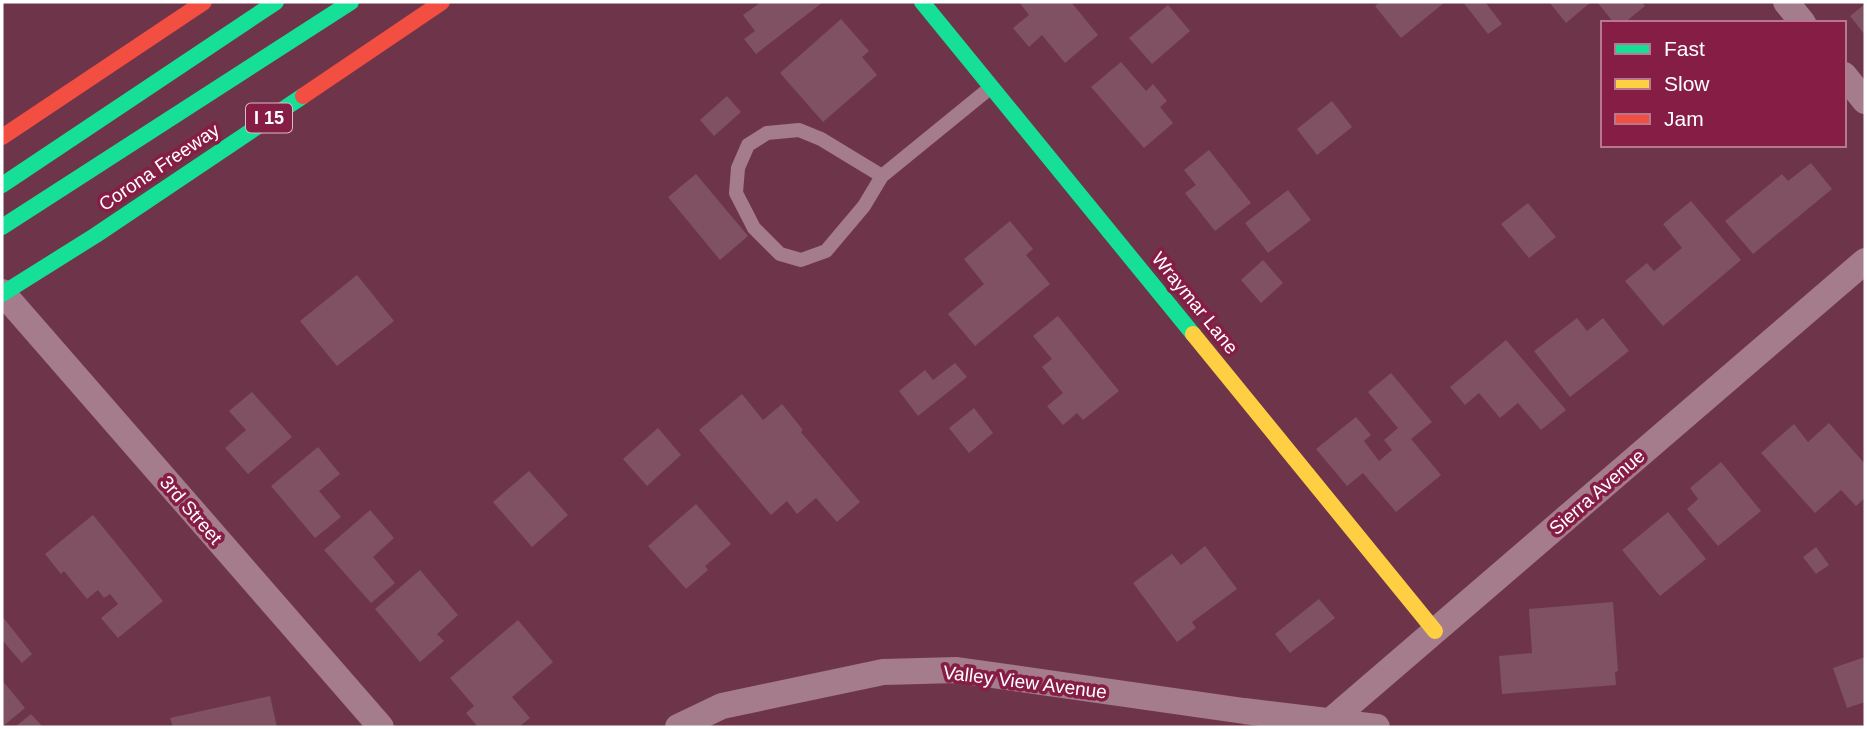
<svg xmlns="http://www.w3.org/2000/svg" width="1867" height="729" font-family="Helvetica,sans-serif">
<rect width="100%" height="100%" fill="#6e354a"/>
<path fill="#7f5162" d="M761 2H823L756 54 744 39 755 31 743 15Z
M1019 2H1071L1098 35 1065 63 1042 35 1029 47 1013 28 1029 15Z
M1380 2H1445L1401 38 1375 6Z
M1463 2H1485L1502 24 1488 34Z
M1549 2H1591L1566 23Z
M1597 2H1642L1645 6 1624 23H1614Z
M1865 4V35L1850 16Z
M1168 5 1190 31 1152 64 1129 38Z
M841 19 869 51 862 57 877 75 823 122 780 73Z
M1121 62 1146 91 1153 84 1167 101 1160 107 1173 123 1144 148 1091 87Z
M727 96 741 112 714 136 700 120Z
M1332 101 1352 127 1317 155 1297 129Z
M1209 150 1251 203 1215 231 1185 193 1196 185 1184 170Z
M1811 163 1832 189 1753 254 1725 221 1782 174 1788 181Z
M696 174 748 236 720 260 668 197Z
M1288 190 1311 220 1268 253 1245 223Z
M1691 201 1741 260 1663 326 1625 281 1647 263 1654 271 1682 248 1663 224Z
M1528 203 1556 237 1529 258 1501 224Z
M1010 221 1033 249 1026 255 1050 284 975 346 948 314 984 284 964 259Z
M1263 260 1283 283 1261 303 1241 280Z
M357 275 394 321 337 366 300 321Z
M1058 316 1119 391 1083 420 1077 413 1063 425 1047 406 1063 393 1042 367 1052 359 1033 336Z
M1577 318 1587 331 1603 318 1629 351 1570 397 1534 351Z
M1506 340 1566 410 1541 430 1518 403 1500 418 1479 393 1465 405 1450 387Z
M955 363 967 377 918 416 899 391 925 370 933 380Z
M1391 373 1432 422 1411 439 1441 475 1396 512 1363 473 1347 486 1316 449 1356 417 1371 435 1364 441 1379 461 1392 450 1384 440 1398 428 1368 392Z
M252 392 292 437 248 474 225 448 246 430 229 411Z
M742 394 763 420 782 404 803 430 801 432 860 502 837 522 816 498 797 514 787 501 771 515 699 430Z
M974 408 993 433 969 453 949 428Z
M1829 423 1865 464V498L1856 506 1841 490 1815 513 1761 453 1794 424 1808 442Z
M658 428 681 455 647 486 623 459Z
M318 447 340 474 319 491 341 517 315 538 271 486Z
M1721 462 1761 511 1718 546 1687 509 1698 499 1690 488Z
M529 471 568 515 532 547 493 502Z
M696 504 731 544 705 566 708 570 686 589 648 546Z
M370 510 394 538 373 557 395 583 371 603 324 550Z
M1668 512 1706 559 1660 596 1622 550Z
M93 515 163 601 118 638 101 618 118 604 110 594 104 598 98 590 87 599 64 571 61 574 45 554Z
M1205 546 1237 589 1192 622 1196 628 1177 642 1133 583 1172 554 1181 565Z
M1816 547 1829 565 1816 574 1803 557Z
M420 570 458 615 437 634 444 641 420 662 375 609Z
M1319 599 1335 618 1290 653 1275 634Z
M1613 602 1618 671 1615 672 1616 685 1502 694 1499 656 1532 653 1529 609Z
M2 616 32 654 22 663 2 640Z
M518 620 553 662 512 697 530 718 519 727H478L466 713 474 706 450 678Z
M1865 657V702L1847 708 1833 668Z
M2 680 25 708 2 727Z
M270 696 277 727H173L170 718Z
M31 714 43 727H15Z"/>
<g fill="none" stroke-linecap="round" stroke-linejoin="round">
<path stroke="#a47c8b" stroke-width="14" d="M882 176 821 139 799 130 767 133 748 145 738 168 736 193 754 228 780 254 801 260 826 251 864 206 882 176 990 88"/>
<path stroke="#a47c8b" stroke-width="26" d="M1786 2 1803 23
M1844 75 1865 101
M2 292 381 727
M1329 722 1865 261
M678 727 722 706 883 672 957 670 1244 711 1377 727"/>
<path stroke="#16e098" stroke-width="16" d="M922 2 1193 334
M2 185 276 2
M2 227 351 2
M2 294 96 235 303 96"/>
<path stroke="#ffcf43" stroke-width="16" d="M1193 334 1435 631"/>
<path stroke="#f24e42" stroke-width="16" d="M303 96 442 2
M2 137 204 2"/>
</g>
<g text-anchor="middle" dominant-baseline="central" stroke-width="7" stroke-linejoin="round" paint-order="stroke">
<rect fill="#861d44" stroke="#dbbbc7" stroke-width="2" x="246" y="103.5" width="46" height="29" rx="5"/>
<g font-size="18" font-weight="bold" fill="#fff">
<text x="269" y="118">I 15</text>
</g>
<g font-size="19" fill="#fff" stroke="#861d44">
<text transform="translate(159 167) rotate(-34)">Corona Freeway</text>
<text transform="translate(1195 303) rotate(51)">Wraymar Lane</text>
<text transform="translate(1597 492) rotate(-41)">Sierra Avenue</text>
<text transform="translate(191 510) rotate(49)">3rd Street</text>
<text transform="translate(1025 682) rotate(7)">Valley View Avenue</text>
</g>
</g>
<rect width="1867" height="729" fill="none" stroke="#ffffff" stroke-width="7"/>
<rect x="1601" y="21" width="245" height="126" fill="#861d44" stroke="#b6778f" stroke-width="2"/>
<rect x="1615" y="44" width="35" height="10" fill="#16e098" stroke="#b6778f" stroke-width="2"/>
<text x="1664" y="56" font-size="21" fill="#ffffff">Fast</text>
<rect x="1615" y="79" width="35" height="10" fill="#ffcf43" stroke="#b6778f" stroke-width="2"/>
<text x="1664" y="91" font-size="21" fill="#ffffff">Slow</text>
<rect x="1615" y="114" width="35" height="10" fill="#f24e42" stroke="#b6778f" stroke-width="2"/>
<text x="1664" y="126" font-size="21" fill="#ffffff">Jam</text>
</svg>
